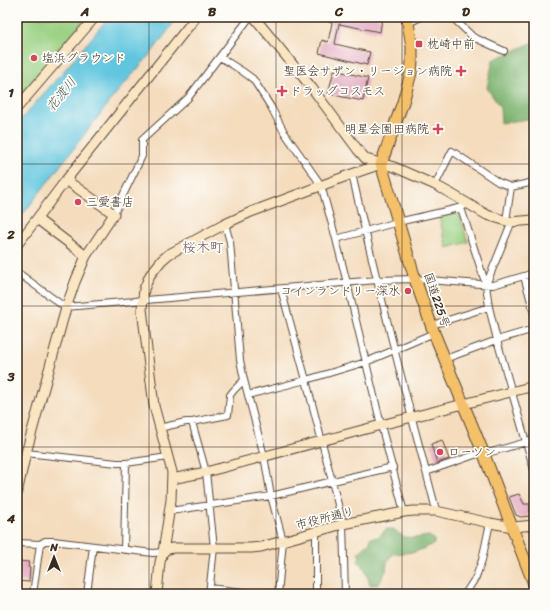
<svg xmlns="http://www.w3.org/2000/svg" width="551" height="611" font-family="Sriracha,'Klee One',sans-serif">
<rect width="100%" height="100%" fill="#fdfcf7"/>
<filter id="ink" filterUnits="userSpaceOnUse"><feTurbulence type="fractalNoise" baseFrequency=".025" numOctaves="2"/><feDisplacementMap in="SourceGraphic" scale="8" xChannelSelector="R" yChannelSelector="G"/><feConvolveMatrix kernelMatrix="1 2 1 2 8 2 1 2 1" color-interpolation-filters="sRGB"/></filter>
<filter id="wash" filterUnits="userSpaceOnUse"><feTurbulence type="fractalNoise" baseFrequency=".012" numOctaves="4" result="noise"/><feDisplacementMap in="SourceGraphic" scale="16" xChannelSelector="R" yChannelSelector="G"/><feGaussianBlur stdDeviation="0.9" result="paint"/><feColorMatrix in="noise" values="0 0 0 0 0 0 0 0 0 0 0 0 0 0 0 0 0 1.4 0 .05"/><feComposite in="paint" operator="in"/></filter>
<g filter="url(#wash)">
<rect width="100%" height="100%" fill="#f4dcbd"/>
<path fill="#9ad082" stroke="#6a7d50" d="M17 17H86L17 99Z
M455 213 460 216 468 242 447 248 439 217Z"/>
<path fill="#7bb270" stroke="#5b6e47" d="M534 42V118L501 123 500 107 487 88 493 60Z
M386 529H393L404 537 415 538 429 536 434 539V544L415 552 393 554 387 562 386 571 379 584 370 585 365 569 357 560 360 557 358 553 370 543V538L379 537Z"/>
<path fill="#61c6df" stroke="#4e787e" d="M109 17H178L153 51 114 96 17 222V124L69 65Z"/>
<g id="blocks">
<path fill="#e4adc4" d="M327 17H372L382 19 380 32 339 24 335 44 370 52 367 65 319 53 322 40 328 42 332 23 326 21Z
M334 70 368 78 363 101 328 94Z
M442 440 449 459 437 463 431 444Z
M519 494 524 504H530V516L521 517 516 515 509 497Z
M17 561 29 562 28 567 30 568 29 582 17 581Z"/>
</g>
</g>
<g filter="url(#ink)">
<use href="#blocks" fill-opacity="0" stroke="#574536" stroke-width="1"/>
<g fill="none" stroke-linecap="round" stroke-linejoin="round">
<defs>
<path id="street" d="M452 17 473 37 504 51
M408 23 421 17
M220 57 242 71 253 79 271 107 284 132 321 185 336 239 347 283 381 425 404 512
M352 174C377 284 405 393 434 502L436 511
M435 185 452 151 498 182 511 187 534 182
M461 208 486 285 489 307 497 340 534 470
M114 214 142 156V140L188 98 250 17
M506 221 511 187
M225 224 230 242 240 360 244 380 264 456 271 496 283 541 278 594
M336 239 398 222 463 207
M17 272 66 308
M524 276 534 313
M486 285 510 226V222
M281 289 306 380 343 524 345 594
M66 307 377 280 415 279 493 285 534 273
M432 325 489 307
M445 359 497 340 534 329
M248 395 306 380 366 362 434 333
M192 422 206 472 214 548 209 594
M159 428 186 422H192L228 415 230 395 234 390 244 380
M26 453 117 463H126L168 457
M484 454 534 440
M426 472 483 452
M170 511 271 496 333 481 393 467
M17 543 40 544 45 541H53L153 553 163 552
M124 550 126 463
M210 588 259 594
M33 594 40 544
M87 594 93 546
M316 594V532
M465 594 476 577 482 560 490 523"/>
<path id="secondary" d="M254 17 312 88 358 150 366 159 394 167 435 185 448 192 487 215 510 222 534 220
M17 108 95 17
M37 219 86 256
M17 245 66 180 196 17
M172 479 206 472 381 425 534 386
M17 493 26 453 66 308 75 282 86 256 114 214 66 180
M163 552 171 500 172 472 154 406 142 309 144 289 150 275 162 260 169 254 225 224 251 212 352 174 381 164
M157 594 160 562 163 552 168 549 173 548H251L261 547 343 524 404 512 414 511H436L490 523 513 527 534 525"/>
<path id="highway" d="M406 17 408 23 412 46V61L411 73 403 102 381 164 415 279 434 333 483 452 534 584"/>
</defs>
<use href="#street" stroke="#574536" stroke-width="8"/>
<use href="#secondary" stroke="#574536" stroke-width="11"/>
<use href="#highway" stroke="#574536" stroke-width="13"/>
<use href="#street" stroke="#fff" stroke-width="6"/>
<use href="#secondary" stroke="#fbe6c4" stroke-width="9"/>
<use href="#highway" stroke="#f4c16b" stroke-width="11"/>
</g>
</g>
<path fill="none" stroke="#3b2a1e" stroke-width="1" stroke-opacity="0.55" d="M149 17V594M276 17V594M402 17V594M17 164H534M17 306H534M17 447H534"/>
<g fill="#d1495b" stroke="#fdfcf7" stroke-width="1.5">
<rect x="415" y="40" width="8" height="8" rx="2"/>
<circle cx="34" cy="58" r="4"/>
<path d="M459 65h4v4h4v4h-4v4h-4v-4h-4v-4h4z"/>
<path d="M280 85h4v4h4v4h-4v4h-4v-4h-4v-4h4z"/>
<path d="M436 123h4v4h4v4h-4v4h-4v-4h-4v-4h4z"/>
<circle cx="78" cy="202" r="4"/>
<circle cx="408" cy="291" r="4"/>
<circle cx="440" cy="452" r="4"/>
</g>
<g text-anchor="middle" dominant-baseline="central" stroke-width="3.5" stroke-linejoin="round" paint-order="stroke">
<g font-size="12" fill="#3b2a1e" stroke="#fdfcf7" text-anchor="start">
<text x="427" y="44">枕崎中前</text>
<text x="42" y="58">塩浜グラウンド</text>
<text x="452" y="71" text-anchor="end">聖医会サザン・リージョン病院</text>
<text x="290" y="91">ドラッグコスモス</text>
<text x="429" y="129" text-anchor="end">明星会園田病院</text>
<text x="86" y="202">三愛書店</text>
<text x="400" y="291" text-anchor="end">コインランドリー深水</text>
<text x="448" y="452">ローソン</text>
</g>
<g font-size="12" fill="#3b2a1e" stroke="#fdfcf7">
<text transform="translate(437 300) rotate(71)">国道225号</text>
<text transform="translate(325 518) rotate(-14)">市役所通り</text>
</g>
<g font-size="13" font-style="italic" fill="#465958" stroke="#fdfcf7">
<text transform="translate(61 94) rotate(-51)">花渡川</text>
</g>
<g font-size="14" fill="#765858" stroke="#fdfcf7">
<text x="203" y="247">桜木町</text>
</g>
</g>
<rect width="551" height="611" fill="none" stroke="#fdfcf7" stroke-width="44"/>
<g transform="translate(54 557)" stroke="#fdfcf7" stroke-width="3" paint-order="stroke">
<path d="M0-3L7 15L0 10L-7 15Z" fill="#3b2a1e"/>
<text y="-6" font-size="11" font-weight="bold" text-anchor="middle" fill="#3b2a1e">N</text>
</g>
<rect x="22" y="22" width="507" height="567" fill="none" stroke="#3b2a1e" stroke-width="1.5"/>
<g font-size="13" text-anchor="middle" font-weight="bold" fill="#3b2a1e">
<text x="85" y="16">A</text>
<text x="212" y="16">B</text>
<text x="339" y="16">C</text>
<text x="466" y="16">D</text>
<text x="11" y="97">1</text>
<text x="11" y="239">2</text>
<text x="11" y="381">3</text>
<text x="11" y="523">4</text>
</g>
</svg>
